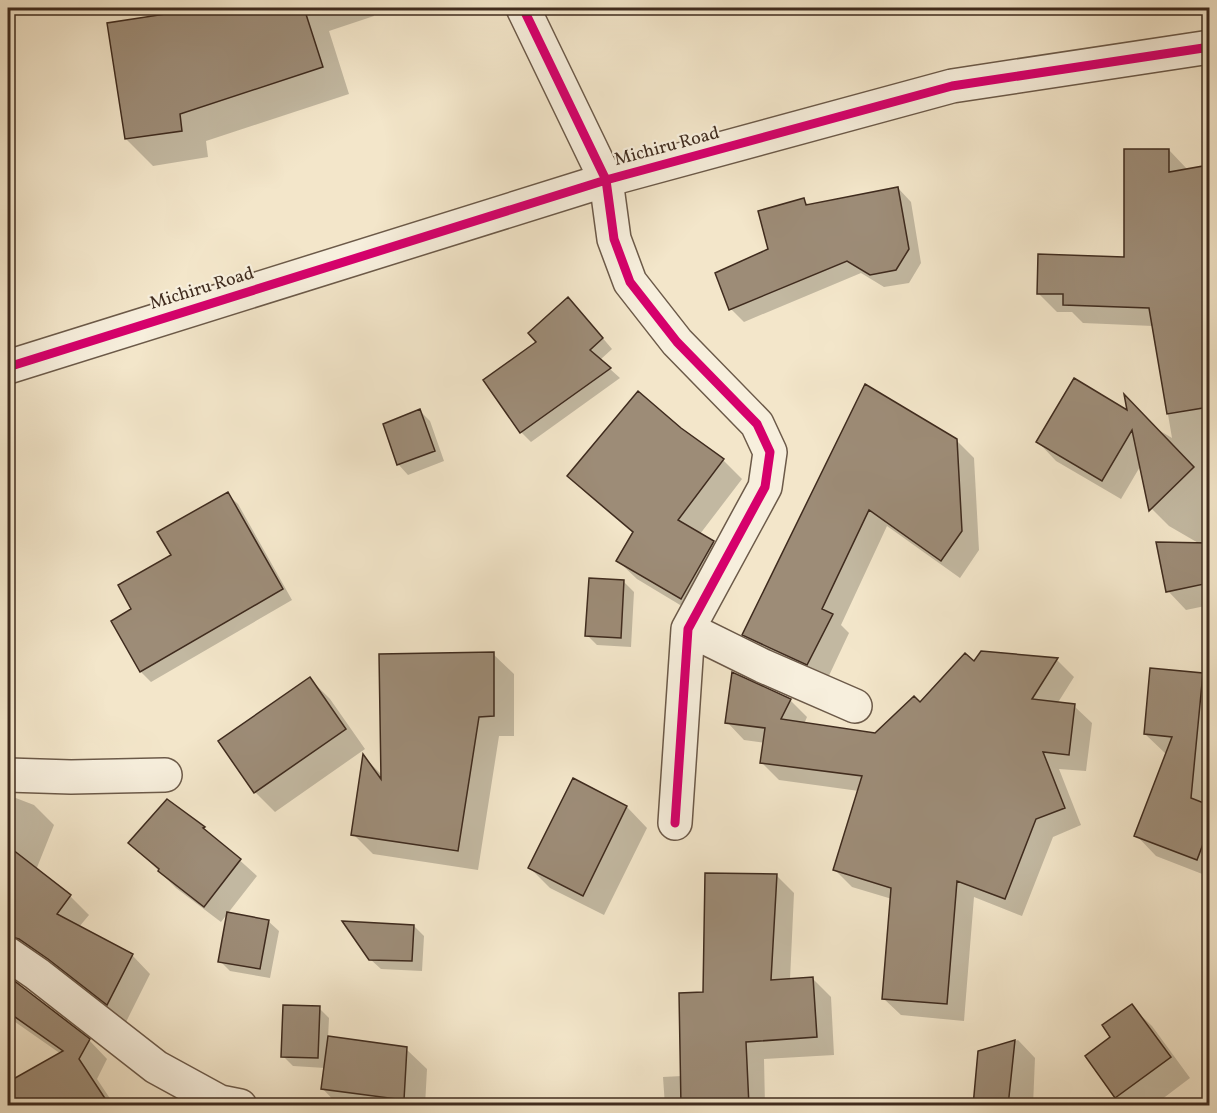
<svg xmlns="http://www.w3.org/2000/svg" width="1217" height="1113" font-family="Vollkorn,serif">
<rect width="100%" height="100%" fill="#f3e6ca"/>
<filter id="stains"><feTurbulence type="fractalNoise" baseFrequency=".00333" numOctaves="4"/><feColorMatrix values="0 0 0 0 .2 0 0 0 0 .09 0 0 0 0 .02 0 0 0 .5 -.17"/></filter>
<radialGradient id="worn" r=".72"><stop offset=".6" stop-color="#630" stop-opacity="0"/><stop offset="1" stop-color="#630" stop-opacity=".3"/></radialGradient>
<path fill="#0003" d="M179 8H371L374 16 329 31 349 94 206 141 208 157 153 166 126 139 181 13Z
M1169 150 1187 169V170L1210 167V605L1186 610 1168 591 1200 544 1169 526 1150 507 1141 465 1121 499 1056 461 1038 442 1074 380 1172 438 1153 326 1083 323 1072 312H1057L1038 293 1126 258Z
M898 188 911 202 921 263 909 283 884 287 861 273 744 322 731 309 803 200 809 205Z
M578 309 612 349 600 360 620 378 531 442 521 432 485 380 538 342Z
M866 386 956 440 974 458 979 550 960 578 887 526 841 625 849 633 826 682 762 652 744 635Z
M420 411 430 421 444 461 408 475 398 464Z
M680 429 723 460 742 479 700 534 713 542 732 561 700 617 637 579 618 561 634 534 587 494 569 476Z
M227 494 238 504 292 600 151 682 141 672 113 621 133 610 173 555Z
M624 582 634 592 631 647 597 645 587 635Z
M982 652 1057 660 1074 677 1057 704 1074 706 1092 723 1086 771 1059 769 1081 825 1053 837 1022 916 974 897 964 1021 901 1015 883 998 892 899 852 887 834 869 859 791 779 780 762 763 765 743 744 740 727 722 790 700 807 717 804 724 876 734 974 664Z
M493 654 514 674V736H499L478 870 373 854 353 834 364 757 382 775Z
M1202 675 1210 682V877L1156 856 1136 835 1166 754 1145 734Z
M310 679 330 699 365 749 275 812 255 792Z
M573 780 627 807 647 828 604 915 550 888 530 868Z
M8 795 34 805 54 825 36 870 70 896 89 915 79 927 132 955 150 974 126 1022 69 978 39 957 8 972 9 979 89 1040 107 1059 97 1079 115 1106H8V1084L61 1054 8 1017V894L21 876 8 871Z
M167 801 204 828 257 876 221 922 176 888 130 842Z
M776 875 794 893 790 980 813 979 831 997 834 1055 764 1059 765 1106H665L663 1077 682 1076 704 994Z
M268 921 279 931 270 978 230 971 220 961Z
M414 926 424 936 422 971 381 969 370 959Z
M1131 1006 1152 1026 1190 1078 1153 1106H1125L1117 1097 1087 1056 1112 1037Z
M319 1008 329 1018 328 1038 406 1049 427 1069 425 1106H339L322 1088 325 1068 293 1066 283 1056Z
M1018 1040 1035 1058 1033 1106H974L980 1052Z"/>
<path fill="#9d8c77" stroke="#3f2b1e" stroke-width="1.5" d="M178 8H304L323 67 180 114 182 131 125 139 107 23 179 12Z
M1124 149H1169V172L1209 165V407L1167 414 1149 308 1063 305V294H1037L1038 254 1124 257Z
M898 187 909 249 896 270 870 275 847 261 729 310 715 273 768 249 758 211 804 198 806 205Z
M568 297 603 338 590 350 611 368 520 433 483 380 536 342 528 333Z
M1074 378 1127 410 1124 394 1194 467 1149 511 1132 430 1102 481 1036 442Z
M865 384 957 439 962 531 941 561 869 510 822 609 833 614 807 665 742 635Z
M638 391 681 428 724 459 678 520 714 541 681 599 616 561 633 532 567 476Z
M420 409 435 451 397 465 383 424Z
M228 492 283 589 140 672 111 621 131 609 118 585 171 555 157 532Z
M1156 542 1209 543V583L1166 592Z
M589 578 624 580 621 638 585 636Z
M981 651 1058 658 1032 699 1075 704 1069 755 1043 752 1065 808 1036 819 1005 899 957 881 947 1004 882 999 891 888 833 870 862 776 760 763 765 728 725 723 732 672 791 699 781 719 875 733 914 696 920 702 965 653 974 661Z
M494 652V716L479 717 458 851 351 835 363 754 381 779 379 654Z
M1150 668 1203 673 1191 798 1209 805V828L1197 860 1134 836 1172 737 1144 734Z
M310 677 346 729 254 793 218 741Z
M573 778 627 806 583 896 528 868Z
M167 799 205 827 203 828 241 859 204 907 158 871 159 869 128 843Z
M8 846 71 895 57 914 133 954 107 1005 48 959 19 939 8 936Z
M705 873 777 874 771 980 813 977 817 1037 746 1042 749 1106H681L679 993 703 992Z
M227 912 269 920 260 969 218 962Z
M342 921 414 925 412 961 369 960Z
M8 976 90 1039 79 1059 110 1106H8V1082L63 1051 8 1012Z
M1132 1004 1171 1057 1115 1098 1085 1056 1110 1037 1102 1025Z
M283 1005 320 1006 318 1058 281 1057Z
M328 1036 407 1047 404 1100 321 1089Z
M1015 1040 1008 1106H973L978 1051Z"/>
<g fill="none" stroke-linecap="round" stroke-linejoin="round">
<defs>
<path id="minor" d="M523 8 606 180 614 239 630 282 677 342 757 424 770 452 765 487 688 629 675 823
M688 629 763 666 855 706
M8 775 71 777 165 775
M8 954 37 974 156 1067 220 1102 240 1106"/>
<path id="tertiary" d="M8 367 606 180 952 86 1210 47"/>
</defs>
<use href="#minor" stroke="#6c5a49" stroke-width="36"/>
<use href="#tertiary" stroke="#6c5a49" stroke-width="36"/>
<use href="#minor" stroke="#f7efdd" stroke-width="33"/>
<use href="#tertiary" stroke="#f7efdd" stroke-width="33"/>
<defs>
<path id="cycleway" d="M523 8 606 180 614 239 630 282 677 342 757 424 770 452 765 487 688 629 675 823
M8 367 606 180 952 86 1210 47"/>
</defs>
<use href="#cycleway" stroke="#f7efdd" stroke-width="13"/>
<use href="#cycleway" stroke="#d6006c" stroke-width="9"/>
</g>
<g text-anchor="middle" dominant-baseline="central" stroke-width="4.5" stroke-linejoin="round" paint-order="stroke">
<g font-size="18" fill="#3f2b1e" stroke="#f7efdd">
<text transform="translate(667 147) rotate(-15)">Michiru Road</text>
<text transform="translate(202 289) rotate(-17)">Michiru Road</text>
</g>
</g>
<rect width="1217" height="1113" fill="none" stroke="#f3e6ca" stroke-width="30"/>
<rect x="9" y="9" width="1199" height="1095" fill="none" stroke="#3f2b1e" stroke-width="3"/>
<rect x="15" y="15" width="1187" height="1083" fill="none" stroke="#3f2b1e" stroke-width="1.5"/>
<rect width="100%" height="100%" filter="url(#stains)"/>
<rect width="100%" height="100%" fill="url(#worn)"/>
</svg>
